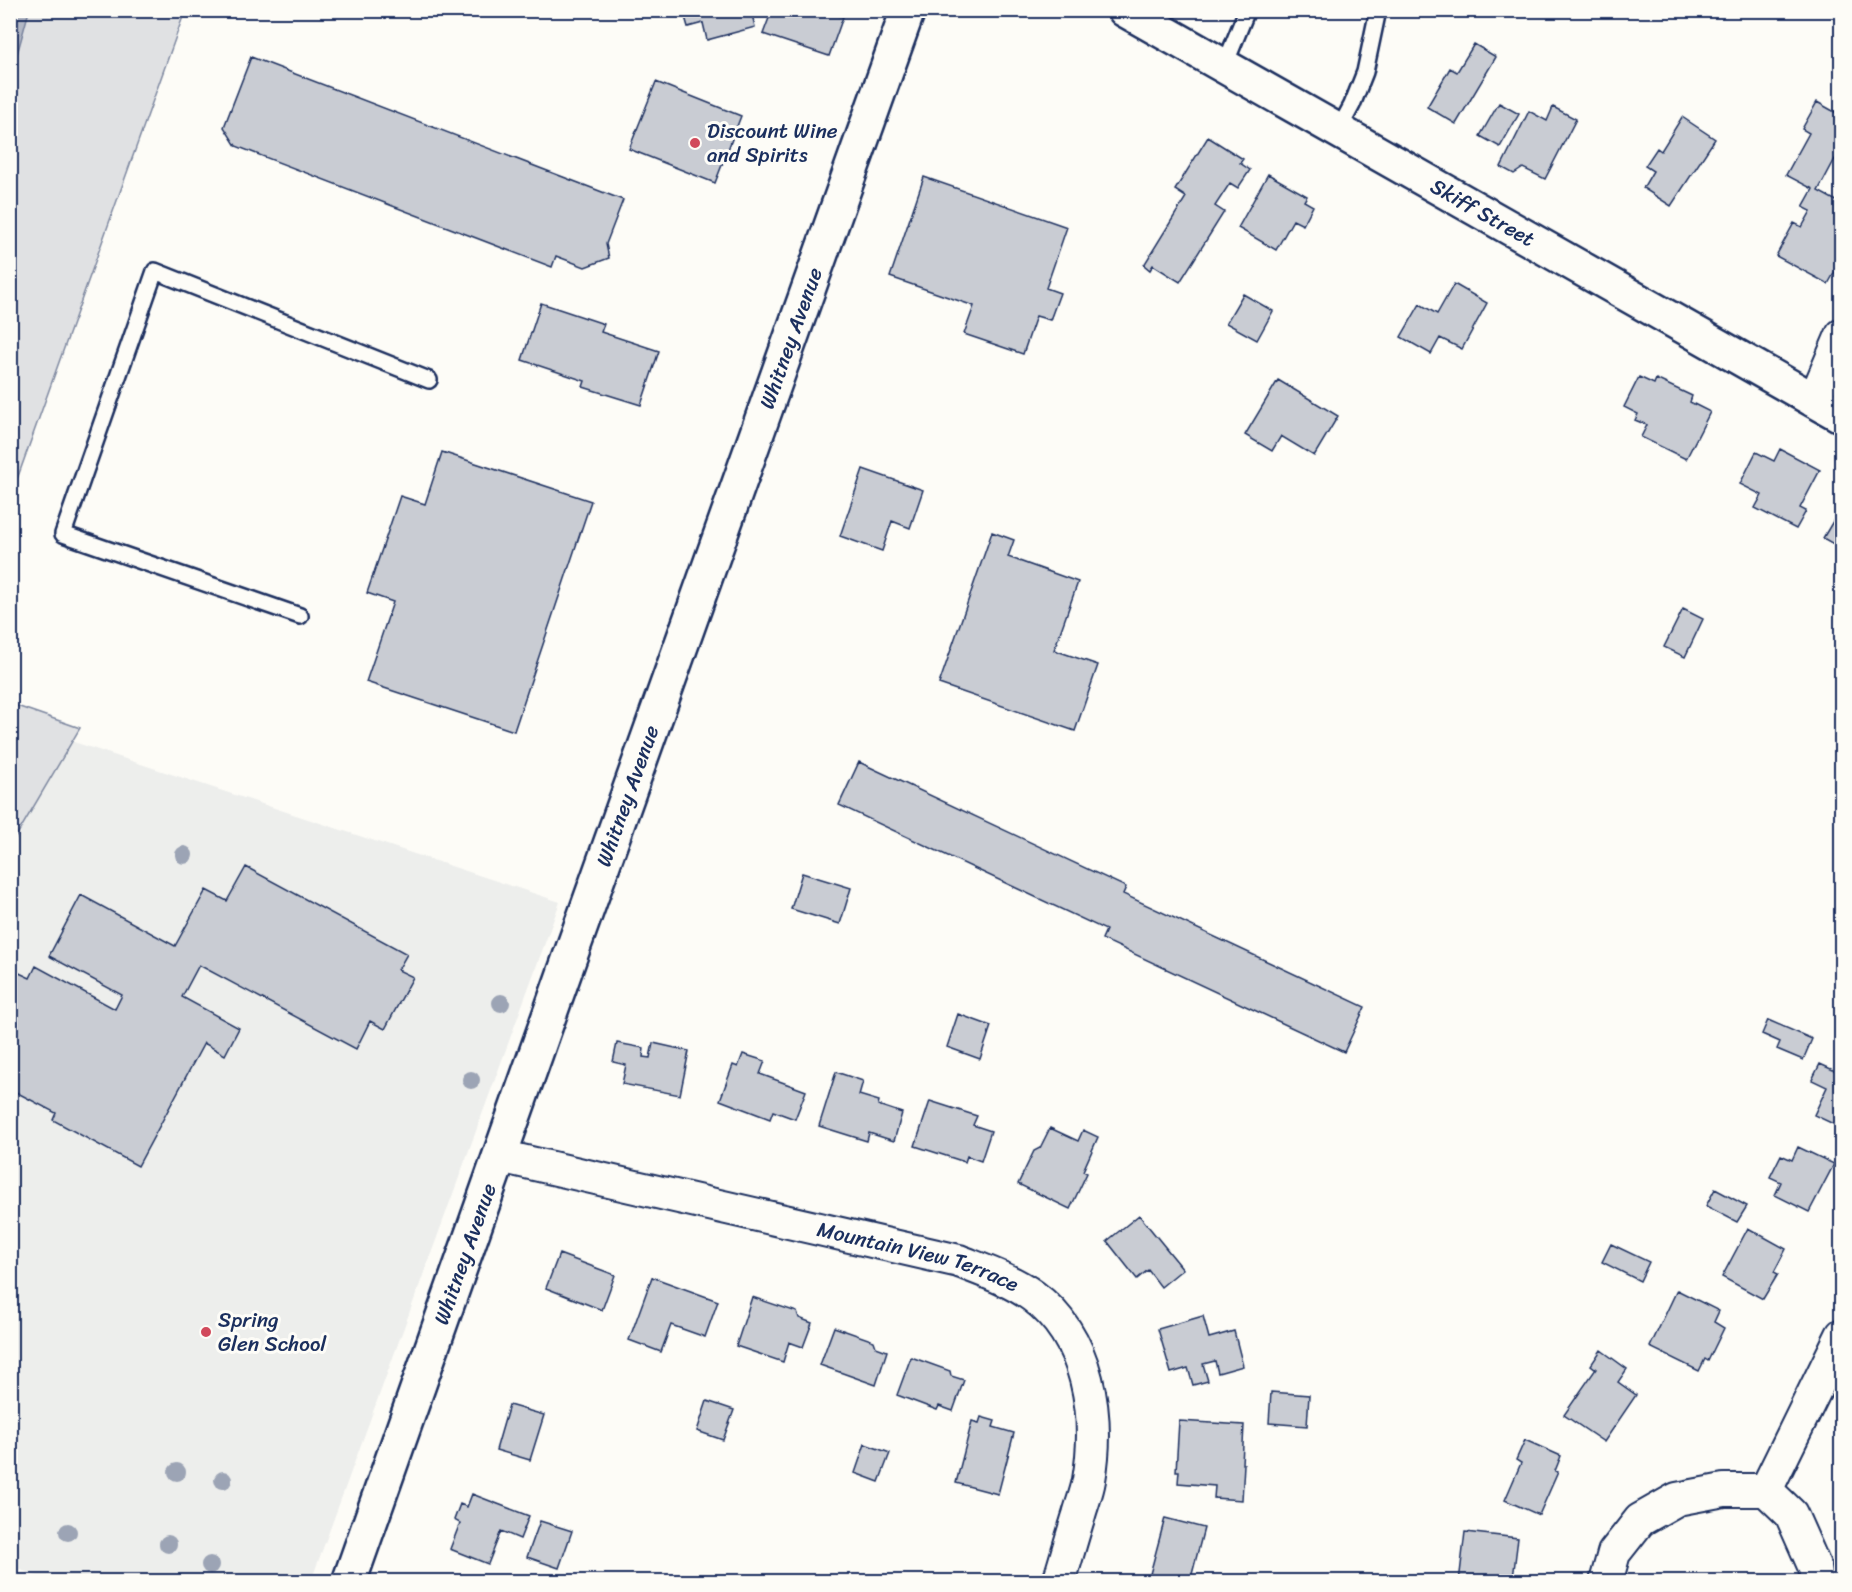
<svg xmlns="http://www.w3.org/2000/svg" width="1852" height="1592" font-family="Sriracha,sans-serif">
<rect width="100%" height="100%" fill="#fdfcf7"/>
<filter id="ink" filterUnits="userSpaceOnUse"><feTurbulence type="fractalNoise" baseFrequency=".0167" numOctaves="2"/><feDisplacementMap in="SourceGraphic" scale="12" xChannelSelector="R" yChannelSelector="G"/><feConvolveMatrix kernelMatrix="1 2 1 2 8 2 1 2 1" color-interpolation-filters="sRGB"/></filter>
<g filter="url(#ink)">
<path fill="#edeeec" d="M10 721 560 902 311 1581H49L11 1566Z"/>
<path fill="#e0e1e3" stroke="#7e88a0" stroke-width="1.5" d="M11 11H185L11 496Z
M11 704 80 728 11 845 10 704Z"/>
<path fill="#b3b8c5" stroke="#76819c" stroke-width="1.5" d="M11 10 29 11 11 76 10 11Z"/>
<path fill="#c9ccd3" stroke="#1b2f5e" stroke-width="1.5" d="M683 10H751L755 27 707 40 703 23 688 27Z
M772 10H824L843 17 829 56 763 34Z
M1474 44 1496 57 1456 124 1427 107 1450 68 1457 72Z
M251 57 623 200 606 244 609 258 585 267 556 256 552 267 236 146 224 127Z
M656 82 741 116 715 183 629 149Z
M1817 102 1842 116V163L1835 159 1818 191 1842 204V259L1828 284 1776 256 1794 223 1802 227 1811 211 1803 207 1813 189 1786 175 1809 133 1802 129Z
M1499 103 1519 114 1500 147 1480 136Z
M1553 107 1576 119 1545 179 1523 168 1514 174 1501 167 1529 111 1547 121Z
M1682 117 1715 139 1671 206 1643 188 1653 171 1645 166 1657 148 1661 151Z
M1208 137 1243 159 1240 163 1250 170 1238 188 1230 183 1215 206 1224 212 1180 282 1153 265 1150 270 1144 265 1186 197 1175 190Z
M1268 174 1307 196 1304 201 1313 206 1303 225 1293 220 1276 250 1238 228Z
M924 177 1067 227 1046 288 1060 293 1050 320 1036 316 1023 354 964 334 974 306 890 277Z
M1454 284 1487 303 1462 349 1440 338 1431 354 1401 337 1420 304 1437 314Z
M1243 294 1273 311 1257 340 1226 323Z
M541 303 604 324 601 332 659 351 641 405 583 387 585 381 522 360Z
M1639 377 1654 384 1656 379 1692 396 1690 402 1710 412 1686 459 1641 437 1647 425 1635 420 1638 414 1624 407Z
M1278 380 1338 416 1314 456 1281 436 1272 451 1245 435Z
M1780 449 1820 470 1800 508 1806 511 1796 529 1755 508 1762 495 1740 484 1756 452 1774 461Z
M442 452 591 501 514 731 366 682 393 602 367 593 400 496 425 504Z
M863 469 923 490 910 528 892 521 882 551 840 536Z
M1842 506V549L1823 538Z
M992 532 1014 540 1008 557 1078 582 1054 650 1098 665 1075 731 939 684Z
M1683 609 1703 619 1685 657 1664 647Z
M859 762 1126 887 1123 894 1365 1007 1344 1052 1102 939 1106 930 839 805Z
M246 867 407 954 398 970 413 977 385 1029 370 1021 356 1049 199 965 182 997 239 1028 225 1055 204 1043 138 1166 53 1120 56 1113 10 1089V979L15 971 30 978 36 966 115 1009 122 995 49 956 81 895 175 946 206 890 227 901Z
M802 873 851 888 840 924 791 909Z
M958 1014 991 1026 980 1059 947 1047Z
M1768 1020 1812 1039 1803 1060 1777 1049 1780 1042 1762 1034Z
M617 1043 644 1048 643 1057 650 1058 653 1043 689 1051 680 1095 622 1084 626 1065 613 1062Z
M743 1054 765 1061 760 1074 806 1091 795 1119 773 1111 770 1119 720 1100 733 1065 738 1067Z
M1820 1064 1842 1074V1128L1814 1115 1827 1087 1812 1080Z
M836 1072 863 1081 859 1095 879 1101 878 1105 902 1113 894 1141 869 1133 867 1141 819 1126Z
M930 1101 977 1116 973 1125 991 1131 981 1161 967 1156 965 1162 915 1146Z
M1050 1128 1078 1141 1083 1130 1098 1137 1083 1171 1087 1173 1070 1209 1018 1184 1034 1151 1040 1148Z
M1798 1147 1834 1164 1809 1212 1775 1195 1781 1182 1770 1177 1781 1155 1792 1160Z
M1715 1189 1747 1206 1737 1222 1706 1206Z
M1139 1215 1183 1269 1161 1287 1148 1270 1137 1279 1107 1241Z
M1748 1228 1786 1249 1774 1272 1778 1274 1763 1299 1722 1277Z
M1611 1244 1649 1262 1640 1281 1602 1262Z
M559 1254 615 1275 602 1310 546 1288Z
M652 1277 718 1301 705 1337 671 1325 661 1352 629 1340Z
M1677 1290 1719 1311 1714 1322 1724 1328 1708 1361 1705 1359 1699 1371 1650 1347Z
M752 1297 797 1312 799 1318 812 1323 803 1347 789 1342 783 1362 736 1346Z
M1203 1316 1209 1338 1234 1331 1243 1366 1218 1373 1215 1361 1203 1364 1208 1381 1193 1385 1188 1368 1171 1373 1158 1329Z
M834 1327 874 1341 876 1347 887 1351 876 1385 820 1365Z
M1601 1350 1627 1369 1618 1382 1636 1395 1604 1442 1564 1415 1596 1369 1591 1365Z
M911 1357 950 1371 951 1376 964 1380 953 1411 939 1406 937 1410 897 1395Z
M1271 1392 1309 1395 1307 1426 1269 1423Z
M707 1401 734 1410 723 1440 697 1431Z
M509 1405 544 1415 530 1460 496 1450Z
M981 1417 995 1421 993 1427 1014 1433 998 1494 956 1483 972 1421 979 1423Z
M1179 1421 1244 1425 1242 1464H1244L1242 1500 1214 1498 1215 1486 1178 1483 1179 1471H1176Z
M1525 1440 1561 1456 1555 1471 1558 1472 1539 1515 1505 1500 1521 1463 1516 1460Z
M865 1444 890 1453 879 1482 855 1473Z
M472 1494 529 1516 520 1539 501 1531 488 1564 450 1549 460 1523 454 1520 460 1504 467 1507Z
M1165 1518 1204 1528 1190 1582H1164L1165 1578 1150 1574Z
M540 1521 572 1531 559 1568 527 1557Z
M1465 1532 1518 1538 1513 1578H1506L1505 1582H1459Z"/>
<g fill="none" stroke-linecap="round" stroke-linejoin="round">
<defs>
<path id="service" d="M1224 67 1247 10
M1338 131 1352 105 1365 72 1378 10
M300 616 63 534 155 271 429 380"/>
<g id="minor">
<path d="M1814 401 1842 335"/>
<path id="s1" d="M500 1156 959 1261C984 1271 1011 1280 1033 1296 1089 1337 1100 1416 1089 1480 1087 1492 1082 1504 1079 1515 1072 1537 1066 1559 1059 1582"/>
<path d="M1766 1490 1842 1335"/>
<path d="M1606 1582 1614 1553 1640 1520 1677 1499 1724 1490H1766L1791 1514 1815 1568 1817 1582"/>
</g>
<g id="secondary">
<path id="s2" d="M1125 10 1842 416"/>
</g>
<g id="primary">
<path id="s3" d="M349 1582 571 954 908 10"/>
</g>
</defs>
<use href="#service" stroke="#1b2f5e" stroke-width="20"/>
<use href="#minor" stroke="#1b2f5e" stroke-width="36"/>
<use href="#secondary" stroke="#1b2f5e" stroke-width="38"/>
<use href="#primary" stroke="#1b2f5e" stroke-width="38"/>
<use href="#service" stroke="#fdfcf7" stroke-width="15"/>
<use href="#minor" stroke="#fdfcf7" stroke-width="32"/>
<use href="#secondary" stroke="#fdfcf7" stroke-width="33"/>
<use href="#primary" stroke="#fdfcf7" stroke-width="33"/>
</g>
<g fill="#9ca4b5">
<circle cx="184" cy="855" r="9"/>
<circle cx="501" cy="1003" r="9"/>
<circle cx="471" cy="1080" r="9"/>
<circle cx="177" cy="1472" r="9"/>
<circle cx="223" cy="1480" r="9"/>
<circle cx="68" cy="1532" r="9"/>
<circle cx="168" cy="1544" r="9"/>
<circle cx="210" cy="1565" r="9"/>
</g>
</g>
<g fill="#d1495b" stroke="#fdfcf7" stroke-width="2">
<circle cx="695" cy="143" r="6"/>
<circle cx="206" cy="1332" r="6"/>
</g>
<g text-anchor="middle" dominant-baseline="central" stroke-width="6" stroke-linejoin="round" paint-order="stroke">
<g font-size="21" fill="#1b2f5e" stroke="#fdfcf7" text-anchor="start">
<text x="707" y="131">Discount Wine<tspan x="707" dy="24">and Spirits</tspan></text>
<text x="218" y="1320">Spring<tspan x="218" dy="24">Glen School</tspan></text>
</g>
<g font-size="21" fill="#1b2f5e" stroke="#fdfcf7">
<text stroke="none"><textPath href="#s2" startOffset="411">Skiff Street</textPath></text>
<text stroke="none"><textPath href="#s3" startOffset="1320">Whitney Avenue</textPath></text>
<text stroke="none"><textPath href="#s3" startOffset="834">Whitney Avenue</textPath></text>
<text stroke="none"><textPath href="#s3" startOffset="348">Whitney Avenue</textPath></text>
<text stroke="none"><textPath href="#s1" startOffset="430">Mountain View Terrace</textPath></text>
</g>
</g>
<rect width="1852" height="1592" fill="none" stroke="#fdfcf7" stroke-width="36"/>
<rect x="18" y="18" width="1816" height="1556" fill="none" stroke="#1b2f5e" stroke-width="2" filter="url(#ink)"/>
</svg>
